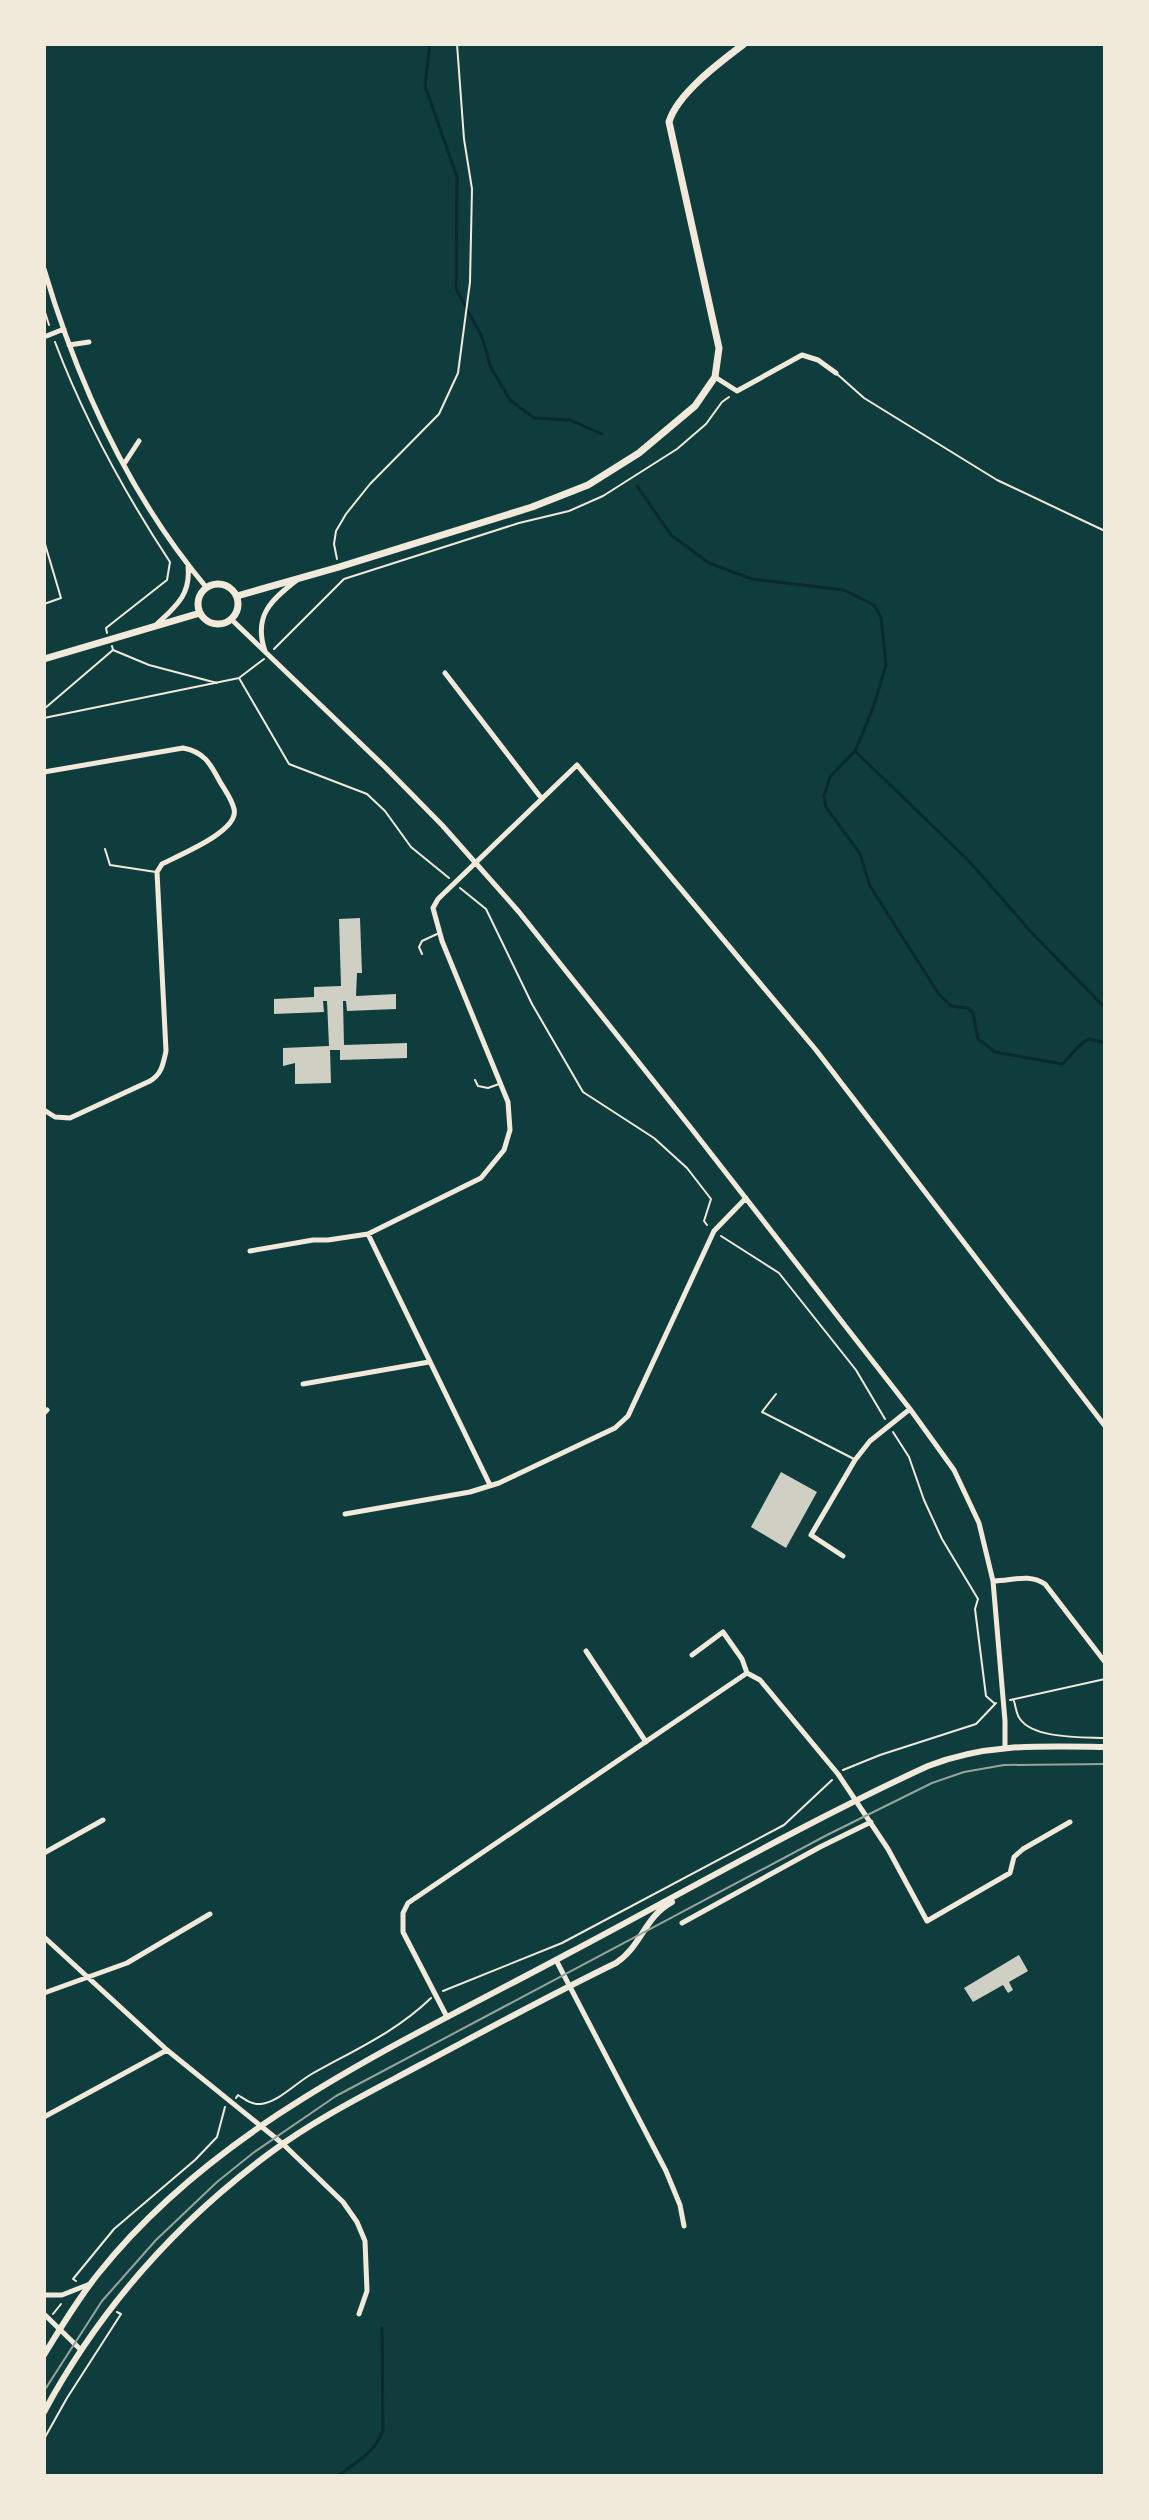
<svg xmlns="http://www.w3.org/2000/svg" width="1149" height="2520" font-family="Karla,sans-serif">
<rect width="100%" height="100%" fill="#0f3d3e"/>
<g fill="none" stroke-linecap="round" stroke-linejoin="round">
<path stroke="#0a2a2b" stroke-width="3" d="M430 44 425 86 457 177 456 289 482 337 491 368 510 400 534 418 570 420 602 434
M637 486 671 535 709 563 752 579 844 590 874 605 881 617 886 665 873 708 855 751 830 777 824 796 826 807 860 854 870 886 938 993 951 1006 968 1008 973 1013 978 1039 995 1052 1062 1064C1072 1056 1077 1044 1089 1039L1105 1043
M855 751 969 861 1033 934 1105 1008
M337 2476C356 2463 374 2453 383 2431L382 2328"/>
</g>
<path fill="#cfcfc3" d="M360 918 362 973H357L356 996 396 994V1009L347 1011 346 1001H343L344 1045 407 1043V1058L340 1060V1050H330L331 1083 295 1084V1063L283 1066V1048L329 1046 327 1001H323L324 1012 274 1014V999L314 997V987L341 986 339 919Z
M781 1472 817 1492 786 1548 751 1527Z
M1019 1955 1028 1971 1009 1982 1013 1990 1008 1993 1003 1985 973 2002 964 1988Z"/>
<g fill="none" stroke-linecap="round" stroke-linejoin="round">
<path stroke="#f1e9da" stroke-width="2" d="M44 309 49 325
M55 342C85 421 124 492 170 562L167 580 106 628 107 633
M337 559 334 544 336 531 346 514 370 484 439 414 458 373 470 282 472 189 464 139 457 44
M112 646 113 650 149 665 217 683
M274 649 344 579 519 523 569 511 603 496 677 449 706 424 722 402 729 397
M239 678 289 764 367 794 385 811 411 847 449 878
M44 709 113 650
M44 718 239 678 264 659
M460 888 486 909 532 1004 583 1092 654 1138 687 1168 711 1199 704 1221 707 1225
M721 1236 779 1273 856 1370 885 1419
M893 1432 909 1457 924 1500 942 1539 978 1599 975 1609 986 1696 994 1703
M1010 1700 1105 1679
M1014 1701C1016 1707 1016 1714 1020 1719 1034 1739 1082 1737 1105 1738
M843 1770 880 1755 976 1724 996 1703
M443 1991 562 1943 784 1825 832 1780
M236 2098 238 2095C246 2100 252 2105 261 2104 278 2102 295 2084 310 2075 352 2051 395 2033 431 1998
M76 2281 73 2279 114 2229 195 2160 217 2137 225 2107
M53 2314 61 2304
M44 2439 67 2398 121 2314 117 2312"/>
<path stroke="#f1e9da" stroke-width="2" d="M837 374 864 398 997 480 1105 531
M44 604 61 598 45 544
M105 849 110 865 156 872
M422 954 419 947 422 941 437 934
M475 1080 478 1086 488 1088 499 1084
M776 1394 762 1412 854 1459"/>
<path stroke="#f1e9da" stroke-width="5" d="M44 269C78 384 129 495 206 587
M44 337 64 329
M69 345 89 342
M715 377 737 391 802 355 818 360 836 373
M124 464 139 441
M231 619 385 767 442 825 519 912 691 1128 910 1409 954 1470 979 1523 993 1581 1005 1721V1747
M156 625C175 607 191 595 188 567
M265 651C253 616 271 600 297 580
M445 673 542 799
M44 772 183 748C204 752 210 763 219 780 224 789 232 799 234 809 240 831 179 855 162 864L157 872 166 1051C163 1064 162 1074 150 1081L70 1118 55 1117 44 1110
M368 1234 490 1485
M250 1251 313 1240H328L368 1234 481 1178 504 1150 510 1130 508 1102 442 941 433 908 438 899 577 765 816 1050 1105 1426
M303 1384 429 1362
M44 1413 47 1410
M345 1514 470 1492 499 1483 615 1428 628 1416 714 1231 746 1198
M843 1556 811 1535 855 1460 870 1441 910 1409
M993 1581C1012 1581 1028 1573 1045 1584L1105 1662
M586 1651 646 1742
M692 1655 723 1632 742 1659 747 1673 760 1680 838 1774 888 1849 927 1921 1010 1873 1014 1857 1023 1849 1070 1822
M44 1853 103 1820
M682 1923 820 1847 871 1822
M44 1937 167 2050 283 2144 343 2202 357 2222 365 2241 367 2291 359 2314
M556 1960 666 2171 680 2205 684 2226
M44 1993 127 1963 210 1914
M447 2017 403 1932V1913L408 1903 747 1673
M44 2117 167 2050
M44 2295H62L90 2284
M44 2314 81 2350"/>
<path stroke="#f1e9da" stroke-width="6" d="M44 2355C61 2327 78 2299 98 2274 219 2122 402 2043 569 1953 688 1890 806 1822 928 1766 986 1743 1044 1746 1105 1747
M44 2412C99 2310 177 2222 270 2153 317 2118 370 2092 422 2064 486 2030 550 1995 616 1963 642 1946 644 1917 672 1902"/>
<path stroke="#f1e9da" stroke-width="7" d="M198 604a20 20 0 1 1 40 0a20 20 0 1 1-40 0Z
M237 596 339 567 532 507 588 485 639 453 695 406 715 377 719 348 669 122C677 94 720 62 744 44
M44 659 200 613"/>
<path stroke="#97a49c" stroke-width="2" d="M44 2391 102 2301 156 2240 217 2182 253 2153 336 2096 827 1835 932 1783 964 1772 1004 1765 1105 1764"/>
</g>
<rect width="1149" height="2520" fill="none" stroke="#f1e9da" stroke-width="92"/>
</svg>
